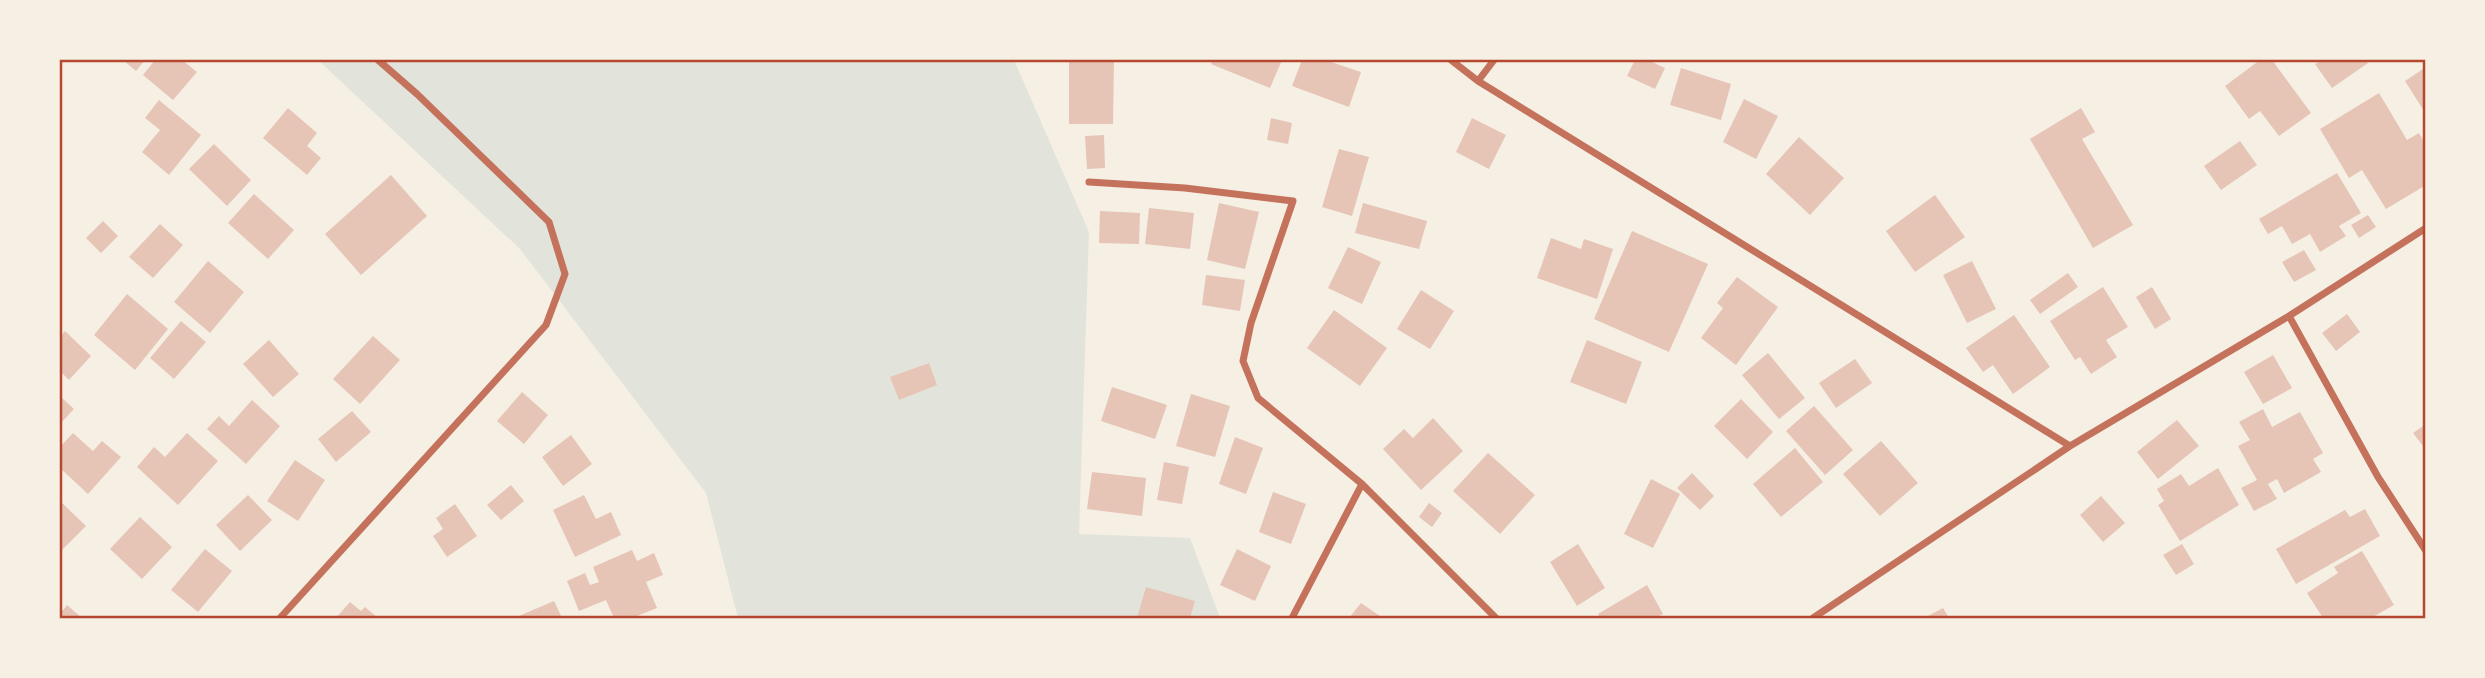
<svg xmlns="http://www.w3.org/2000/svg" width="2485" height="678" font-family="Barlow,sans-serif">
<rect width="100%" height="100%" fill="#f6efe4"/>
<path fill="#e2e4dc" d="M318 60H1014L1089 232 1079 534 1190 538 1220 618H738L706 493 520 249Z"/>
<path fill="#e6c5b7" d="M123 60H145L136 71Z
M155 60H182L197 72 173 100 143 75Z
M1069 60H1114L1113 124H1069Z
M1213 60H1282L1270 88 1211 64Z
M1302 60H1325L1361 72 1349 107 1292 86Z
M1635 60H1648L1665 68 1655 89 1627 76Z
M2260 60H2272L2311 113 2279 136 2260 111 2249 119 2225 86Z
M2322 60H2365L2368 63 2332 88 2315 64Z
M2426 67V110L2424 111 2405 81Z
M1681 68 1731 84 1721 120 1670 105Z
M2379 93 2407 140 2419 133 2426 145V185L2386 209 2362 170 2349 178 2320 129Z
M1744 99 1778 116 1756 159 1723 142Z
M159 100 201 135 169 175 142 152 160 130 145 118Z
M288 108 317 133 307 146 321 158 307 175 263 138Z
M2081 108 2095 132 2082 139 2133 225 2093 248 2030 139Z
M1271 118 1292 123 1288 144 1267 140Z
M1472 118 1506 135 1489 169 1456 152Z
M1104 135 1105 168 1087 169 1085 136Z
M1799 137 1844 178 1810 215 1766 174Z
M2240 141 2257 165 2221 190 2204 166Z
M214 144 251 180 227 206 189 169Z
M1339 149 1369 157 1352 216 1322 207Z
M2337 173 2361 213 2339 226 2346 236 2320 252 2310 234 2292 244 2282 226 2268 234 2259 219Z
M391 175 427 216 361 275 325 234Z
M254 194 294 230 268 259 228 223Z
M1935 195 1965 237 1915 272 1886 231Z
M1219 203 1259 212 1245 269 1207 260Z
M1363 203 1427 221 1419 249 1355 233Z
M1149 208 1194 213 1190 249 1145 244Z
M1100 211 1140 213 1139 244 1099 243Z
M2368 215 2376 227 2359 238 2351 225Z
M103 221 118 236 101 253 86 238Z
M160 224 183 245 153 278 129 257Z
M1632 231 1708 264 1669 352 1594 319Z
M1551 238 1581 249 1584 239 1613 249 1597 299 1537 278Z
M1348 247 1381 262 1362 304 1328 288Z
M2304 250 2316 270 2294 282 2282 262Z
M208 261 244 292 210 333 174 302Z
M1972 261 1996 309 1967 323 1943 275Z
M2068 273 2078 287 2040 314 2030 300Z
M1206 275 1245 280 1240 311 1202 305Z
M1737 277 1778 307 1736 365 1701 338 1723 308 1717 303Z
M2103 287 2128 327 2106 340 2117 357 2091 374 2080 357 2075 360 2050 321Z
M2152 287 2171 319 2155 329 2136 297Z
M1421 290 1454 311 1430 349 1397 329Z
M127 294 168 329 135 370 94 335Z
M1334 310 1387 348 1360 386 1307 348Z
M2347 314 2360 332 2336 351 2322 333Z
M2014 315 2050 367 2013 394 1993 365 1983 372 1966 348Z
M181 321 206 342 174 379 150 358Z
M65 331 91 356 69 380 60 371V337Z
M373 336 400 360 360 404 333 379Z
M269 340 299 374 273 397 243 364Z
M1587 340 1642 362 1626 404 1570 382Z
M1768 353 1805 398 1779 419 1742 375Z
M2273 355 2292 388 2263 404 2244 372Z
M1855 359 1872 383 1836 408 1819 383Z
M929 363 937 385 899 400 890 377Z
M1112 387 1167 405 1155 439 1101 421Z
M522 392 548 415 524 444 497 421Z
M1191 394 1230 406 1215 457 1176 446Z
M60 396 74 409 60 424Z
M1741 399 1773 432 1747 459 1714 426Z
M252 400 280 426 246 464 207 429 219 416 229 426Z
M1814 406 1853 450 1825 475 1786 431Z
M2263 409 2272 427 2300 412 2323 453 2313 459 2321 472 2284 493 2277 479 2268 484 2277 499 2254 511 2241 488 2257 480 2238 446 2250 440 2239 422Z
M352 411 371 432 336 462 318 439Z
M1433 418 1463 451 1421 490 1383 449 1404 429 1413 438Z
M2177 420 2199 446 2158 479 2137 452Z
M2426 424V450L2413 433Z
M73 433 93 451 102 441 121 457 88 494 60 468V447Z
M187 433 218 461 178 505 137 467 154 447 165 457Z
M571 435 592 464 563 486 542 457Z
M1235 437 1263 448 1246 494 1219 484Z
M1881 441 1918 483 1880 516 1843 474Z
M1795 448 1823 482 1781 517 1753 484Z
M1488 453 1535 495 1500 534 1453 491Z
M295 460 325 480 298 521 267 501Z
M1164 462 1189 467 1182 504 1157 500Z
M2218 468 2239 505 2180 541 2158 505 2164 501 2157 489 2181 474 2189 486Z
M1092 472 1146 478 1142 516 1087 509Z
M1692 473 1714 496 1700 510 1677 488Z
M1651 479 1680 494 1653 548 1624 534Z
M511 485 524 501 501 520 487 505Z
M1273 492 1306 504 1291 544 1259 532Z
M248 495 272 520 240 551 216 525Z
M584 495 596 519 611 512 621 535 575 557 553 510Z
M2101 496 2125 523 2103 542 2080 515Z
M60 501 86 526 60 552Z
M1429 503 1442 513 1432 527 1419 517Z
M455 504 477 536 447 557 433 536 443 529 436 518Z
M2365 509 2380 536 2296 584 2276 549 2345 510 2350 517Z
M140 517 172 547 142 579 110 549Z
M1578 544 1605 588 1577 606 1550 562Z
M2182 544 2194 564 2176 575 2163 555Z
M205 549 232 571 198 612 171 590Z
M1237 549 1271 566 1255 601 1220 585Z
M632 550 637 561 654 553 663 575 646 582 657 608 632 618H614L606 600 579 611 567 581 585 573 590 585 599 582 593 567Z
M2362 551 2394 605 2371 618H2323L2307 593 2338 573 2334 567Z
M1647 585 1663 614 1655 618H1600L1598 614Z
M1146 587 1195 601 1190 618H1137Z
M554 601 562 618H514Z
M350 602 361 611 365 607 378 618H336Z
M1361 603 1383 618H1349Z
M67 605 82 618H60V614Z
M1943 608 1949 618H1924Z"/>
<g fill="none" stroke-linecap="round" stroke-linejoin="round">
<path stroke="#c5725c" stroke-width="7" d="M1451 60 1478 81 2070 446
M1478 81 1494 60
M1089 182 1185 188 1293 201 1251 323 1243 361 1258 398 1362 484 1496 618
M2289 316 2378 477 2426 551
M280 618 546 325 565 274 549 222 417 94 378 60
M1292 618 1362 484
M1813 618 2070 446 2289 316 2426 228"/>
</g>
<rect width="2485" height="678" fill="none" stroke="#f6efe4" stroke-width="122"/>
<rect x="61" y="61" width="2363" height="556" fill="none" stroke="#b5482f" stroke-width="2.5"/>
</svg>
